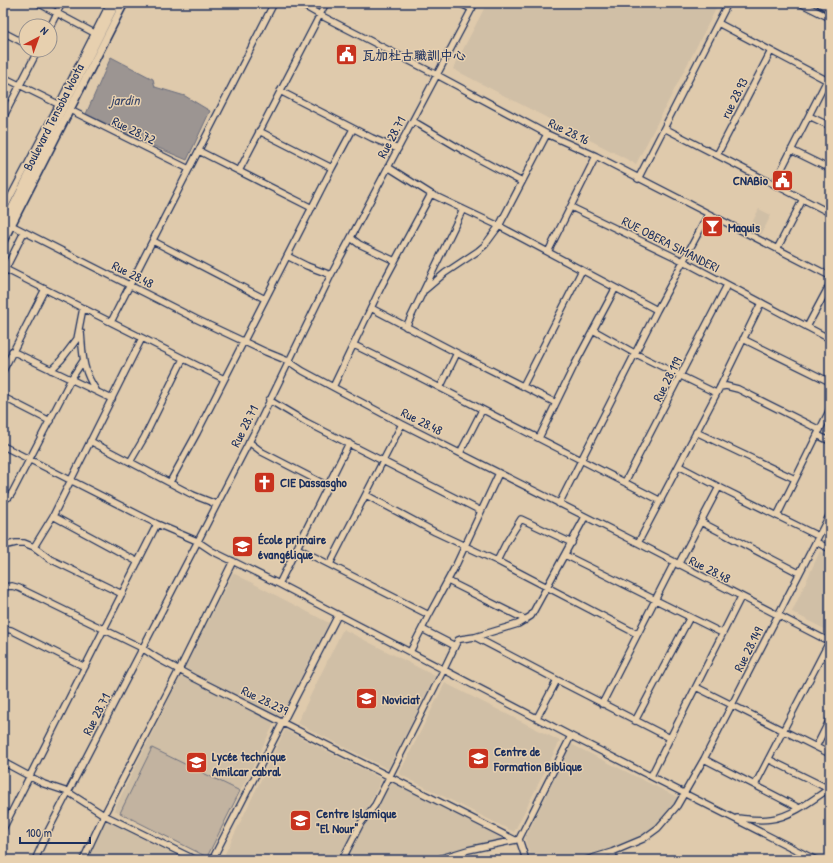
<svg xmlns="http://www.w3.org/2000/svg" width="833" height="863" font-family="'Patrick Hand','LXGW WenKai TC',sans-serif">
<rect width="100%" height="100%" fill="#dfcaac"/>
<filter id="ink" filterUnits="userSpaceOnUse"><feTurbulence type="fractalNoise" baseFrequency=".025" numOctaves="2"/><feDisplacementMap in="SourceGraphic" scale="8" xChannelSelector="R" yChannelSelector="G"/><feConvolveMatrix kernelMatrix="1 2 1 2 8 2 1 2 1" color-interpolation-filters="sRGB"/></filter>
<g filter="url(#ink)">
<path fill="#d0bfa6" d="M487 3H719L636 164 453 69Z
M759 209 771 215 761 235 749 229Z
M820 551 830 555V632L792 612Z
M233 573 329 623 282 714 277 716 188 670 185 667Z
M343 629 435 676 388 769 297 723Z
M181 675 275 722 207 857 114 810Z
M445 683 560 741 514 832 399 774Z
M285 730 382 779 340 860H222Z
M571 744 679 798 672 810 656 827 646 835 624 844 569 860H531L525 839Z
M389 780 505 838 424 860H346Z
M105 820 185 860H86Z"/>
<path fill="#c2b3a0" stroke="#6e717f" d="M152 748 240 791 207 857 120 813Z"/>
<path fill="#9c9592" stroke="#686c7d" d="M111 57 153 79 155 87 185 96 210 111 187 160 142 141 86 114Z"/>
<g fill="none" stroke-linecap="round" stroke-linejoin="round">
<path stroke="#686c7d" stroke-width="1.5" d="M829 860 830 857"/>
<defs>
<path id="minor" d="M38 3 98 35
M299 3 320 15 437 75 547 134 596 156 830 276
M459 3 472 9
M800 3 830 18
M718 23 830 82
M50 27 62 3
M3 32 26 44
M3 77 62 106
M280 91 372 138 398 149
M70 110 189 169
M809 116 830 126
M3 118 38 50
M413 121 464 151 522 182
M664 128 830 213
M259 131 332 168
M791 150 830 169
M199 151 312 208
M717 155 771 51
M388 167 431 194 499 226 657 310
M239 171 326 3
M638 179 728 3
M774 184 827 80
M571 207 683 261 830 339
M3 211 59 104 110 3
M9 224 196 319 266 352 288 361 303 371 402 424 638 543 830 642
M351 238 359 244 395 261
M153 241 265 299
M777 249 803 199
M548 252 596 156
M287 256 307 266 331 275
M5 269 224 379
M3 274 24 232
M425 290 445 273 478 251 485 245 499 226 547 134
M371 308 457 353 556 403
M111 322 274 3
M406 327 463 209
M807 327 830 284
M593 330 636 354 716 393
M81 332C83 355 82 370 96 390
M743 339 830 382
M354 345 415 375 661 501
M12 351 112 399
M51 370 61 360 77 339 83 308
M3 371 45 289
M523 386 582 270
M333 387 382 285 431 194
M720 387 726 386 738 389 820 430
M440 388 457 353
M3 397 50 421
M269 400 306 422 481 511
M696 432 795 479
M817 435 830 441
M539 438 574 366 615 289
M90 441 193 495 216 504
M249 442 262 452 328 486
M3 446 157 524 197 541 212 551 279 584 571 736 816 860
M460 453 482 410
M130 462 144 438 183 359
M679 466 719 487 818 536
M170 482 197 433 332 168 353 129
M625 482 727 285
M366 495 435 532 497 561 637 634
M3 500 9 497 12 493 71 379 83 361
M559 504 657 310 708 215
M53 516 138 562
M777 516 830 409
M701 522 799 573
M816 542 830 549
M638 543 720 387 761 303
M3 546 16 543H24L34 547 50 559 122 594
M34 547 53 516 142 338
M297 548 429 615
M565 555 722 633
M497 561 506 543 521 519 572 543
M330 564 402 424
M678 565 719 487
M448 581 526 620
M279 584 349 443
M3 587 12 586 19 588 142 648 157 658 194 678 515 840
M3 629 11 630 85 667
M422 629 455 646
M475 637 518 624 531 616 585 517
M410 652 429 615 456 565 499 473
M696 687 830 754
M602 704 674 563
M537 718 557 680
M635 721 690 617
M816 747 830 719
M704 759 799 808
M770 760 829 789
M3 762 44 784 68 792 104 815 196 860
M651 776 741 597
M755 785 829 642
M737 818C748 819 760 821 771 819 791 817 814 799 830 788
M3 829 157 524
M612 852 615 860
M35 860 47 833 259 423 331 275 475 3
M83 860 104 815 179 670 233 561
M212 860 338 615
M342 860 361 823 375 805 444 669 455 646 458 640 461 639 475 637 557 680 670 738
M435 860 468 850 516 840
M526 860 519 839 571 736
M586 860 612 852 643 839 658 828 677 806 704 759 830 514"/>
<path id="major" d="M3 226 116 3
M3 241 124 3"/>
<path id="highway" d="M821 3 830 8"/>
</defs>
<use href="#minor" stroke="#1b2f5e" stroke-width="8"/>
<use href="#major" stroke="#1b2f5e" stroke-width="10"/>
<use href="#highway" stroke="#1b2f5e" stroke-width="11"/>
<use href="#minor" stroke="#e7d0af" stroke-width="5.5"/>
<use href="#major" stroke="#e7d0af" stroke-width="7"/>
<use href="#highway" stroke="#e7d0af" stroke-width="8"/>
</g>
</g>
<defs>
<symbol id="civic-square" viewBox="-11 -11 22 22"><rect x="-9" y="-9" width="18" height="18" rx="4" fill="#c8321e" stroke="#e7d0af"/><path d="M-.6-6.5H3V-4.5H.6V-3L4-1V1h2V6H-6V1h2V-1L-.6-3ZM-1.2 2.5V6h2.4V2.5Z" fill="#fff"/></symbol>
<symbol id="bar-square" viewBox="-11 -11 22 22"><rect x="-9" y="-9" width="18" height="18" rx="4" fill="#c8321e" stroke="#e7d0af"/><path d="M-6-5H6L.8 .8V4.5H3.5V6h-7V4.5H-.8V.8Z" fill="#fff"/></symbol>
<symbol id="church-square" viewBox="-11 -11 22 22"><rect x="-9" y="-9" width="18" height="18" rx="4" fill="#c8321e" stroke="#e7d0af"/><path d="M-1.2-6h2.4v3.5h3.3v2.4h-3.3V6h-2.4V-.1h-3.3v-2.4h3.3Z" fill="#fff"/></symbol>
<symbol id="school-square" viewBox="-11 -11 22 22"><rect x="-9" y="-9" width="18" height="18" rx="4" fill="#c8321e" stroke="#e7d0af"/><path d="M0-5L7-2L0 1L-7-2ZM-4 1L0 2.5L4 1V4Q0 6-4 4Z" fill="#fff"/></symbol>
</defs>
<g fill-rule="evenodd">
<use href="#civic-square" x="334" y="42" width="25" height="25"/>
<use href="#civic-square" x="770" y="168" width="25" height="25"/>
<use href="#bar-square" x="700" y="214" width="25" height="25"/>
<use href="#church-square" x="252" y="470" width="25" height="25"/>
<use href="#school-square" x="230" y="534" width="25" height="25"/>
<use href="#school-square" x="354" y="686" width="25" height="25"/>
<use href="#school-square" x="466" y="746" width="25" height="25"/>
<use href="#school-square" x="184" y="750" width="25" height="25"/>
<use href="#school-square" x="288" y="808" width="25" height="25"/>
</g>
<g text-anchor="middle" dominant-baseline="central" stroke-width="3" stroke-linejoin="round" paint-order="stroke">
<g font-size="13" font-weight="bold" fill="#1b2f5e" stroke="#e7d0af" text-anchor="start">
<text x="362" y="55">瓦加杜古職訓中心</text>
<text x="768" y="180" text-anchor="end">CNABio</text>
<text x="728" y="227">Maquis</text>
<text x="280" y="482">CIE Dassasgho</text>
<text x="258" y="539">École primaire<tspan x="258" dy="15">évangélique</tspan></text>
<text x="382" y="699">Noviciat</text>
<text x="494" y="751">Centre de<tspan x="494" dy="15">Formation Biblique</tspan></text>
<text x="212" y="756">Lycée technique<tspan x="212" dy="15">Amilcar cabral</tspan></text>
<text x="316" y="813">Centre Islamique<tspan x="316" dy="15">"El Nour"</tspan></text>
</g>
<g font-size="13" fill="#1b2f5e" stroke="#e7d0af">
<text transform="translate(734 98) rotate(-63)">rue 28.93</text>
<text transform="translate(53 117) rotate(-63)">Boulevard Tensoba Woota</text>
<text transform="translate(134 130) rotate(26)">Rue 28.72</text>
<text transform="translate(569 131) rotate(26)">Rue 28.16</text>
<text transform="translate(391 137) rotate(-62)">Rue 28.71</text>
<text transform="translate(671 244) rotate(27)">RUE OBERA SIMANDERI</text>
<text transform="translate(133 274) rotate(27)">Rue 28.48</text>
<text transform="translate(667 379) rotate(-63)">Rue 28.119</text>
<text transform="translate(422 421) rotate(27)">Rue 28.48</text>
<text transform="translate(244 426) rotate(-63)">Rue 28.71</text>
<text transform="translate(710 569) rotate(27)">Rue 28.48</text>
<text transform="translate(748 649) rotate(-63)">Rue 28.149</text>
<text transform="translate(265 700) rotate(26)">Rue 28.239</text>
<text transform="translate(96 714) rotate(-63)">Rue 28.71</text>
</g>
<g font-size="14" font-style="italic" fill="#354368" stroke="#e7d0af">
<text x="125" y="99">jardin</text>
</g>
</g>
<rect width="833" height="863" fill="none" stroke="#e7d0af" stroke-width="16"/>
<rect x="8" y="8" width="817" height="847" fill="none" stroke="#1b2f5e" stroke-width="1.5" filter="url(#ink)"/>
<g transform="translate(38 38) rotate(41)"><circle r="19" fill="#e7d0af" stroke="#95908f"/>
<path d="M0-3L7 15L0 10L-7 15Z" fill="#c8321e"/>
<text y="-6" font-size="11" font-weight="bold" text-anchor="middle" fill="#1b2f5e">N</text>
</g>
<path d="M20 837v6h70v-6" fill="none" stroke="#1b2f5e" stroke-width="2"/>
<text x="26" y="837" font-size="12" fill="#1b2f5e" stroke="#e7d0af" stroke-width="3" paint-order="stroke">100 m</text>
</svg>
